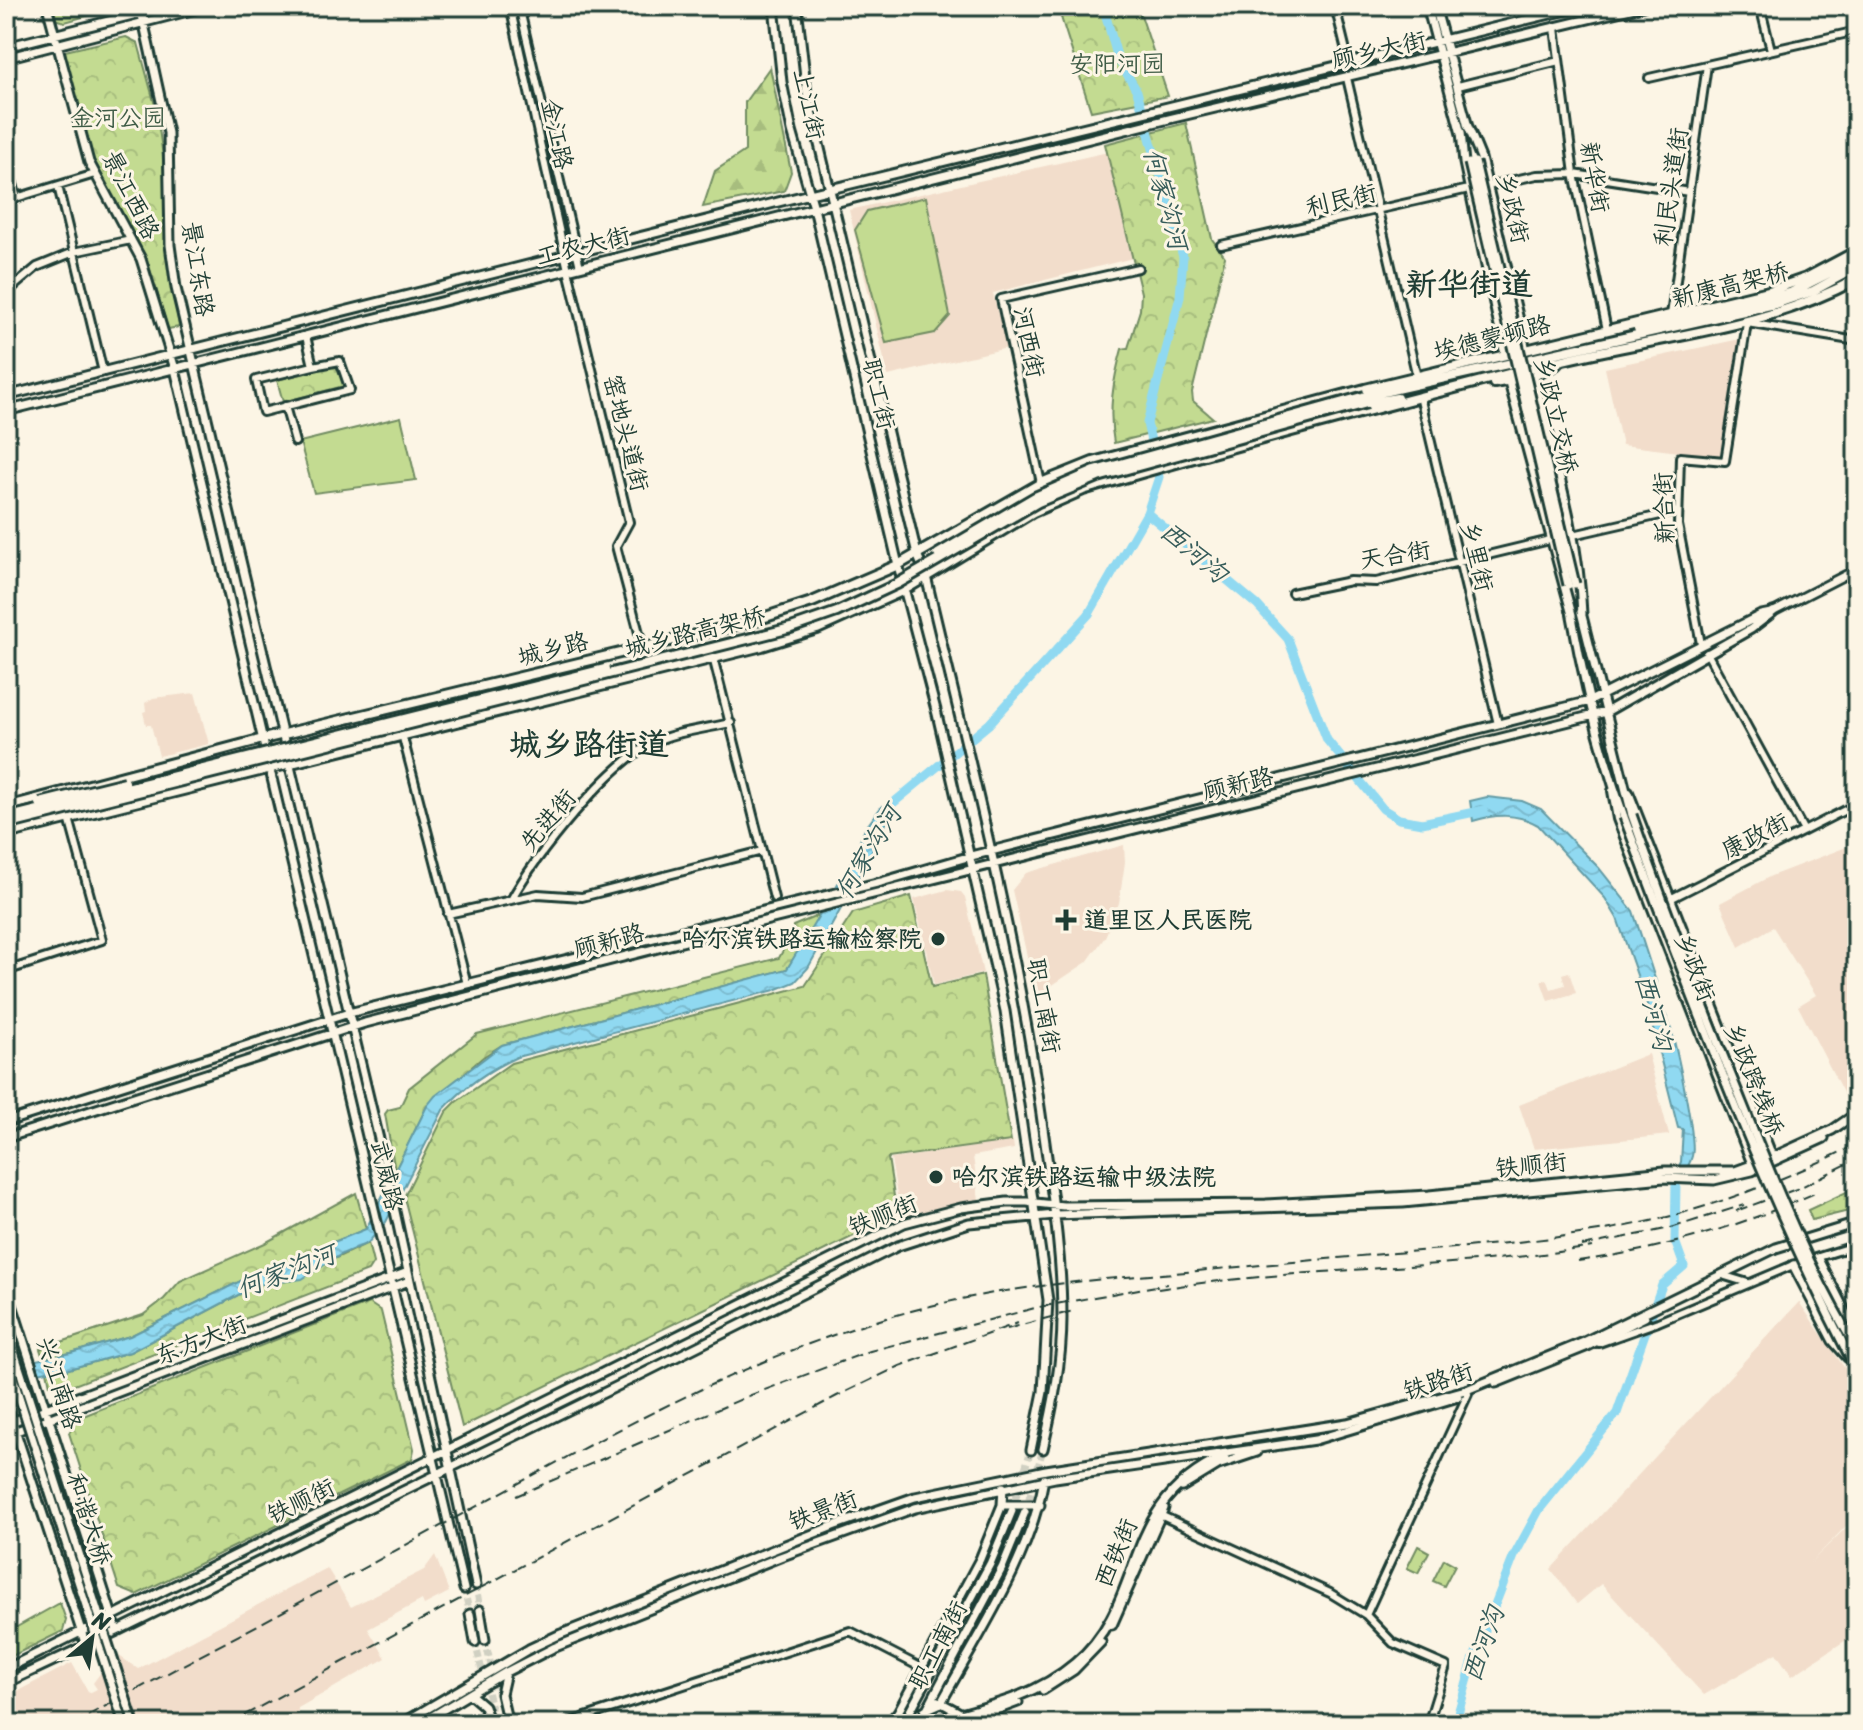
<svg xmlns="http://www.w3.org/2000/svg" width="1863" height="1730" font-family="Sriracha,'LXGW WenKai TC',sans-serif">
<defs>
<pattern id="forest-firs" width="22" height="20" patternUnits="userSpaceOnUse" patternTransform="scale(2)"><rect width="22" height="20" fill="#c3db91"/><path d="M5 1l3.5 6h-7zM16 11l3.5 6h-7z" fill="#a7bd7e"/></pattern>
<pattern id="park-crowns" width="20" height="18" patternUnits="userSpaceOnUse" patternTransform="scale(2)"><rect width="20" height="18" fill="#c3db91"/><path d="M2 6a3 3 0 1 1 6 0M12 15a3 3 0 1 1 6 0" fill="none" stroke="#a7bd7e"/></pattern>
<pattern id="water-waves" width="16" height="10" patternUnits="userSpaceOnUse" patternTransform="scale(2)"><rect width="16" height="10" fill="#90d9f1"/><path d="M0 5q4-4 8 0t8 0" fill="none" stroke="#7cbbcf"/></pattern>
</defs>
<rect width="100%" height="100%" fill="#fcf5e5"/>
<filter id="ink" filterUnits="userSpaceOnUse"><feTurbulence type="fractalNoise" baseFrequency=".0125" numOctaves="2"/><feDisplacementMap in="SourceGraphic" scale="16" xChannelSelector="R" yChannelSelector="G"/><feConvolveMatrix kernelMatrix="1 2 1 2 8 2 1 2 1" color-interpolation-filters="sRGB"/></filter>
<g filter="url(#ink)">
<path fill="#f2ddcb" d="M1108 152 1133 258 993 293 1007 348 888 376 849 210Z
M1740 339 1720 457 1622 445 1605 368Z
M195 693 209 744 159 756 151 725H146L143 712 146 711 145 703 153 698Z
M1857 843V1097L1848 1102 1798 1006 1816 995 1773 927 1739 947 1720 903 1771 876Z
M1124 845 1125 862 1119 903 1105 937 1087 962 1036 996 1012 890 1026 873Z
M947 890 961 892 965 897 983 973 934 985 914 899Z
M1569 972 1576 993 1548 1001 1541 981 1547 979 1551 989 1565 985 1562 974Z
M1648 1054 1669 1135 1534 1149 1519 1105Z
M1013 1141 1014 1149 973 1156 979 1200 901 1220 891 1159Z
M1799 1302 1857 1386V1515L1811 1562 1857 1517V1654L1846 1640 1792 1676 1776 1653 1704 1695 1601 1584 1577 1604 1551 1569Z
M435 1555 449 1592 424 1605 422 1600 368 1629 386 1658 298 1708 297 1724H6V1697L72 1663 89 1693 97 1689 93 1683 115 1653 138 1669 327 1568 351 1607 424 1570Z"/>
<path fill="url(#forest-firs)" stroke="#718c62" stroke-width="2" d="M770 67 791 172 784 191 703 207 715 171 745 151V102Z"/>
<path fill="url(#park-crowns)" stroke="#718c62" stroke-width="2" d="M51 6H122L65 22 54 19Z
M1063 6H1138L1168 96 1091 111 1060 14Z
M126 37 138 43 156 109 163 156 169 263 179 327 168 329 147 259 92 163 83 136 65 51Z
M1186 123 1212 239 1225 257 1192 392 1193 401 1213 418 1114 443C1108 410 1113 381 1122 349L1128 348 1140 310 1141 293 1105 144Z
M339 365 344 386 283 402 277 380Z
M911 896 932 987 983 975 1011 1141 888 1158 897 1215 462 1427 404 1197 446 1112 456 1102 511 1063 805 986 853 913Z
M822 914 787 969 502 1045 483 1057 427 1106 395 1171 385 1114 388 1110 400 1107 409 1088 477 1034 779 958 793 932V926Z
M1857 1187V1209L1812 1220 1808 1210Z
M356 1193 366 1229 329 1244 304 1263 265 1269 130 1336 71 1353 43 1358 40 1349 143 1315 164 1299 180 1281 265 1243Z
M368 1243 373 1263 368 1271 64 1389 50 1385 47 1371 65 1370 130 1352 257 1285 287 1281Z
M369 1303 381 1311 414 1449 412 1459 136 1595 119 1588 69 1433 78 1418Z
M60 1603 66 1620 63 1631 6 1659V1633Z"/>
<path fill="#c3db91" stroke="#718c62" stroke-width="2" d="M926 197 950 316 935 333 886 343 855 230 867 211Z
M401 417 416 480 314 493 300 442Z
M1418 1546 1429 1552 1418 1573 1407 1568Z
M1444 1559 1455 1565 1444 1586 1433 1581Z"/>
<path fill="url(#water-waves)" stroke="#639ba5" stroke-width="2" d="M1487 797 1522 801 1541 809 1599 868 1633 911 1657 985 1652 995C1656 1003 1662 1008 1666 1016 1674 1032 1697 1140 1692 1156 1689 1167 1681 1179 1670 1183L1681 1162 1683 1129 1678 1128 1646 1001 1617 918 1605 898 1538 825C1516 813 1496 814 1473 821L1470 801Z
M882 806 892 815 879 834 868 860 808 968 795 982 775 990 517 1057C490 1069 463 1088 443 1110L386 1222 368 1243 342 1254 302 1279 257 1285 130 1352 65 1370 47 1371 6 1381V1366L71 1353 130 1336 265 1269 304 1263 329 1244 366 1229 427 1106 435 1096 502 1045 787 969 852 860 865 829Z"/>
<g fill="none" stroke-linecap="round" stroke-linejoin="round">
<path stroke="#90d9f1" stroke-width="9" d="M1147 513 1257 605 1288 639 1327 740 1383 809 1399 819 1422 823 1484 810
M880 821 892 804 989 724 1089 614 1147 513 1159 477 1147 423 1180 297 1183 257 1137 91 1118 59 1103 6
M1455 1724 1473 1661 1514 1556 1539 1510 1617 1413 1662 1285 1684 1266 1675 1241 1676 1182 1681 1172"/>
<path stroke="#d0d0c2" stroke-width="7" stroke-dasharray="7 3.5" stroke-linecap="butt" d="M1012 1509 1031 1450
M1026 1509 1043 1449
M476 1585 480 1610
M464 1589 470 1614
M485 1640 499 1699
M475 1642 495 1724"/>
<defs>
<path id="minor" d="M510 6 568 270 629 522 616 546 643 648
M519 6 580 267
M1335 6 1349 63
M1760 6 1771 50
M1555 28 1574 174 1607 330
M1347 78 1417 377
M1649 78 1857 31
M1458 86 1559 61
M6 160 17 198
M58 186 103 372
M1488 186 1537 175 1574 174 1689 192
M6 201 95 174
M1221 245 1469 189
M6 293 37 267 74 252 131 240
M1671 315 1707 65
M306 336 313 366 256 380 263 412 350 390 340 361 313 366
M1420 396 1498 724
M285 406 295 442
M1041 483 1001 299 1138 268
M1573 535 1678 511
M1292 593 1350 581 1376 582 1550 540
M1773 612 1857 569
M1701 644 1678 525 1680 457 1725 461 1747 323 1857 341
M1707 653 1804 831
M713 657 774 898
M402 734 467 984
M1612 791 1617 819 1752 1165
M1629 792 1773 1157
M1670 899 1857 804
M511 900C536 855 604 771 648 745 672 732 704 729 731 723
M448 914 538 894 582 897 762 851
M6 971 102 940 69 818
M1725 1276 1748 1283
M1599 1343 1658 1322 1793 1265 1857 1245
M1160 1515 1330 1593 1366 1615
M564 1724 850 1631 922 1668
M1428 1724 1446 1666 1393 1643 1366 1615 1468 1394"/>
<path id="major" d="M47 6 89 162 141 259 175 369 464 1589
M140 6 168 133 170 245 176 288 383 1156 476 1585
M774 6 782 82 792 131 814 208 898 565 937 714 1005 1011 1048 1300 1043 1392 1031 1450
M797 6 807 94 917 554 926 576C968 755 1015 932 1041 1114 1050 1181 1062 1249 1062 1318 1062 1362 1053 1406 1043 1449
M1427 6 1461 134
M1435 6 1468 127
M6 47 168 6
M6 58 207 6
M1467 124 1481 158 1526 350
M1461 132 1464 163 1505 355
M1534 376C1553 455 1579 533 1582 614
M1509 382 1572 615
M6 396 810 194 1583 6
M6 411 1169 119 1643 6
M1571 611C1583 680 1600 750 1624 817
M1581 612 1632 815
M6 1122 349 1013 881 882 971 856 1590 701 1761 615 1771 613
M6 1138 365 1023 732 929 1606 712 1751 629 1773 612
M1819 1259 1857 1335
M1793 1265 1833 1341 1848 1358
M6 1286 117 1631
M1496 1383 1588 1346 1645 1317
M6 1402 86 1646
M6 1424 408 1272
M6 1435 409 1281
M1182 1487 1218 1465 1257 1452
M1002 1505H1040
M480 1610 485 1640
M470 1614 475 1642
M1112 1625 1164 1508
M6 1669 904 1223 961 1208 1007 1202H1027L1063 1206 1266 1204 1429 1195 1665 1171H1735L1773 1157 1832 1130 1857 1113
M506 1672 501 1694 508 1724
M6 1683 117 1631 636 1377 898 1246 969 1223 1055 1215 1403 1203 1664 1178 1714 1180 1752 1171 1824 1138
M1043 1690 1074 1670 1101 1642
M470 1694 484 1706 490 1724
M938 1701 960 1713
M925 1710 941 1703C980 1632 1030 1559 1044 1479
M401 1724 529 1649 561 1634 833 1526 915 1497 1046 1470 1347 1423 1469 1389 1584 1342 1776 1248 1857 1223
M419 1724 506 1672 553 1648 780 1557 915 1508 1055 1478 1315 1440 1458 1397
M888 1724 898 1712 980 1559 1002 1505 1003 1487
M903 1724 990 1564 1012 1511
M919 1724 1002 1568 1025 1512
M923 1724C976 1709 1032 1700 1075 1663 1150 1599 1116 1504 1225 1456
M959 1724 1018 1702"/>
<path id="highway" d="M1638 328 1790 293 1857 259
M1494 383 1534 376 1557 364
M1365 396 1775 304 1813 291 1857 267
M1367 403 1397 398
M6 807 263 739 753 621 812 602 898 565 1041 483 1093 462 1365 389 1769 291 1806 278 1857 251
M6 834 762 646 817 629 904 590 1033 512 1083 490C1241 443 1400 402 1559 361 1663 335 1760 331 1857 279"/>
</defs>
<use href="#minor" stroke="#1f3d34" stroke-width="12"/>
<use href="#major" stroke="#1f3d34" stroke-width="13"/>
<use href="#highway" stroke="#1f3d34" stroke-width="14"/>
<use href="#minor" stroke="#fcf5e5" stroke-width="6"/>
<use href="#major" stroke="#fcf5e5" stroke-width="7"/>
<use href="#highway" stroke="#fcf5e5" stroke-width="8"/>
<path stroke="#1f3d34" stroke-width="2" stroke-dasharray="12 6" stroke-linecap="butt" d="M1736 1211 1799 1188 1857 1159
M1582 1246 1671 1228 1744 1205
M1578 1261C1661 1250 1739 1227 1815 1193
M1158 1289C1302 1267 1449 1270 1592 1247
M1007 1329 1073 1311
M516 1496 751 1395 870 1351 1039 1307 1167 1284
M72 1724C204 1654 337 1583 468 1511 619 1428 770 1344 939 1304 1020 1285 1103 1279 1186 1272 1271 1264 1357 1256 1443 1249 1513 1243 1583 1236 1651 1221 1723 1204 1791 1177 1857 1144
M228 1724 837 1396 900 1366 1018 1323"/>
<defs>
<path id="major-bridge" d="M1475 162 1575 584
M1469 163 1568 585
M1632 815C1665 909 1701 1002 1739 1095 1774 1182 1808 1268 1857 1349
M1624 817C1694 1003 1763 1191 1855 1367
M6 1327 134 1724
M6 1356 124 1724"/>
<path id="highway-bridge" d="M938 554 1035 497 1095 471 1365 396
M40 803 125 782
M6 818 605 669
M6 825 791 628 837 612 897 584 1038 502 1098 477 1367 403"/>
</defs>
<use href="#major-bridge" stroke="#1f3d34" stroke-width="13" stroke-linecap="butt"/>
<use href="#highway-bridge" stroke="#1f3d34" stroke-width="14" stroke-linecap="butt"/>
<use href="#major-bridge" stroke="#fcf5e5" stroke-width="7"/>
<use href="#highway-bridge" stroke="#fcf5e5" stroke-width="8"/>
</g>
</g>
<g fill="#1f3d34" stroke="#fcf5e5" stroke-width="3">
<path d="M1062 908h8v8h8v8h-8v8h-8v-8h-8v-8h8z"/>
<circle cx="938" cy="939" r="8"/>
<circle cx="936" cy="1177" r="8"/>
</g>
<g text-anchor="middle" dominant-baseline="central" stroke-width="6" stroke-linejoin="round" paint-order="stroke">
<g font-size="24" fill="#1f3d34" stroke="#fcf5e5">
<text transform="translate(1379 50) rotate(-13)">顾乡大街</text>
<text transform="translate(809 104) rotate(78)">上江街</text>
<text transform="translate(557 134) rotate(78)">金江路</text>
<text transform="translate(1595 177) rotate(80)">新华街</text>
<text transform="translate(1671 187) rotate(-82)">利民头道街</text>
<text transform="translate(131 195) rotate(63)">景江西路</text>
<text transform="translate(1341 200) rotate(-13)">利民街</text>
<text transform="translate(1513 208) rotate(77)">乡政街</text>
<text transform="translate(583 246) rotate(-14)">工农大街</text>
<text transform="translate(198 269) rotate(81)">景江东路</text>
<text transform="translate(1730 285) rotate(-14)">新康高架桥</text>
<text transform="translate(1492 338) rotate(-14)">埃德蒙顿路</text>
<text transform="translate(1029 342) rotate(78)">河西街</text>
<text transform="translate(879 394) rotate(77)">职工街</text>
<text transform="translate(1556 415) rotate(77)">乡政立交桥</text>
<text transform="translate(626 433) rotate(76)">窑地头道街</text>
<text transform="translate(1664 508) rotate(-92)">新合街</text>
<text transform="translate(1395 555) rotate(-9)">天合街</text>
<text transform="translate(1477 556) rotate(77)">乡里街</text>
<text transform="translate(695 632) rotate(-14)">城乡路高架桥</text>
<text transform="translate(553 649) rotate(-14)">城乡路</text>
<text transform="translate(1238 784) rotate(-14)">顾新路</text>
<text transform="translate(548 820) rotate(-50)">先进街</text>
<text transform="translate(1755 836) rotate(-27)">康政街</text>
<text transform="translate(609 941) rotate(-15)">顾新路</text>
<text transform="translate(1695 967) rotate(69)">乡政街</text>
<text transform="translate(1044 1006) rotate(80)">职工南街</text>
<text transform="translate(1754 1079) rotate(68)">乡政跨线桥</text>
<text transform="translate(1531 1165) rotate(-6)">铁顺街</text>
<text transform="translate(387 1175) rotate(77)">武威路</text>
<text transform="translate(883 1215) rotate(-22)">铁顺街</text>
<text transform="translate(201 1340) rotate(-21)">东方大街</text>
<text transform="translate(1438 1381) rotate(-18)">铁路街</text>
<text transform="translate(59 1383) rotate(72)">兴江南路</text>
<text transform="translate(301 1501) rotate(-26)">铁顺街</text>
<text transform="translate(823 1510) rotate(-21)">铁景街</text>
<text transform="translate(89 1519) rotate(72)">和谐大桥</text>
<text transform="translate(1116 1553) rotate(-67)">西铁街</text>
<text transform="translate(938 1645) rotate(-62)">职工南街</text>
</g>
<g font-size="24" fill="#405d47" stroke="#fcf5e5">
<text x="1117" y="64">安阳河园</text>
<text x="118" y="118">金河公园</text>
</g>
<g font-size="24" font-weight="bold" fill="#1f3d34" stroke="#fcf5e5" text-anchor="start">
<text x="1084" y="920">道里区人民医院</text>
<text x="922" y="939" text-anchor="end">哈尔滨铁路运输检察院</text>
<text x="952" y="1177">哈尔滨铁路运输中级法院</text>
</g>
<g font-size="26" font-style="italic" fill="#365c5a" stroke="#fcf5e5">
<text transform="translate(1166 199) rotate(75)">何家沟河</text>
<text transform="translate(1194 552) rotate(40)">西河沟</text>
<text transform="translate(868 852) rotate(-59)">何家沟河</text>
<text transform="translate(1654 1012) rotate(75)">西河沟</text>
<text transform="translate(286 1271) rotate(-21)">何家沟河</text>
<text transform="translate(1483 1644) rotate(-71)">西河沟</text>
</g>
<g font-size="32" font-weight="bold" fill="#1f3d34" stroke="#fcf5e5">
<text x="1469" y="284">新华街道</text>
<text x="589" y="744">城乡路街道</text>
</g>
</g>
<rect width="1863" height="1730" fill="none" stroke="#fcf5e5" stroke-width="32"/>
<rect x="16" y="16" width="1831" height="1698" fill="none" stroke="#1f3d34" stroke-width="3" filter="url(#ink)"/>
<g transform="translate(92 1638) rotate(29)" stroke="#fcf5e5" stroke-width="6" paint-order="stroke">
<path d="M0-6L14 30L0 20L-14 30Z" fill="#1f3d34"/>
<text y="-12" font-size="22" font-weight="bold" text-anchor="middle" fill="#1f3d34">N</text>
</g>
</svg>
